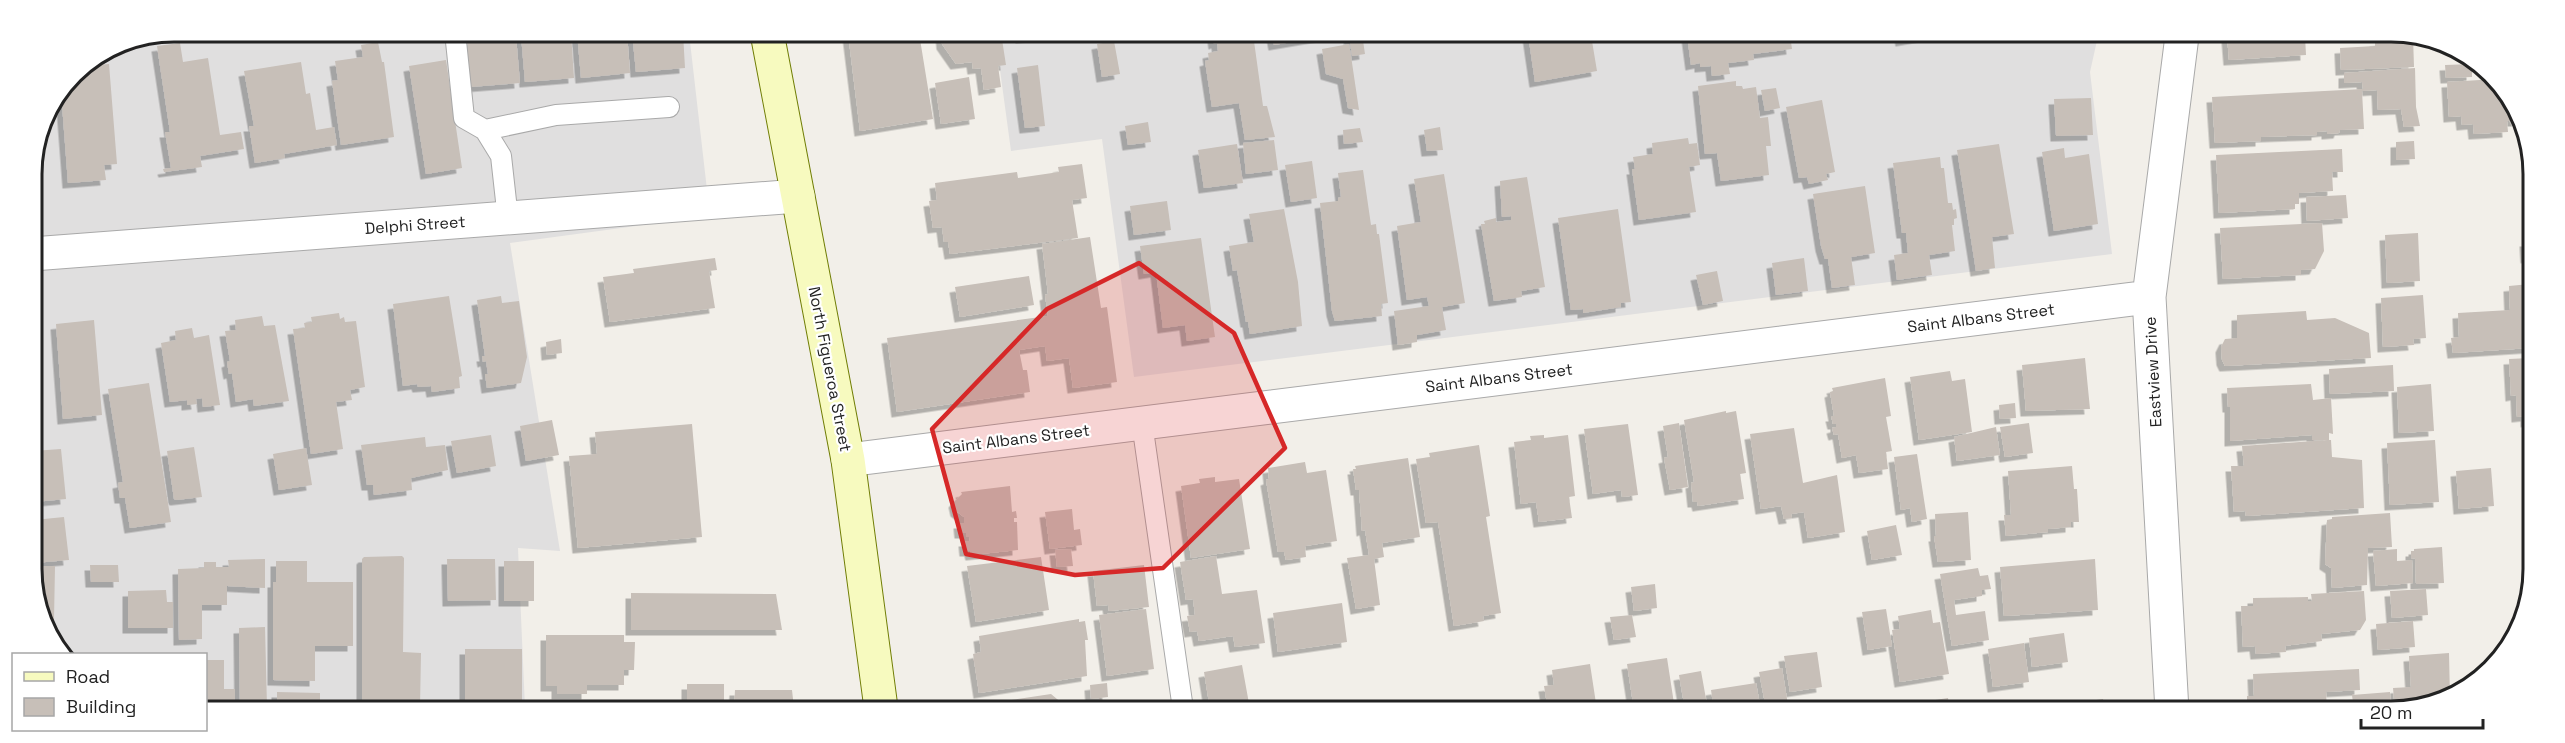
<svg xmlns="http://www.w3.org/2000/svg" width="2565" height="743" font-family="'Space Grotesk',sans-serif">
<defs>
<filter id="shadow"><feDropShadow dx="-5.5" dy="5.5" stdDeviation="0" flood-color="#0004"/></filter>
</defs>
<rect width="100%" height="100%" fill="#f2efe9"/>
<path fill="#e0dfdf" d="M174 32 689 33 710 216 510 243 560 551 518 548 525 708 206 707V654H63L34 597 32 165 42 119 73 73 120 42Z
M995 33 2098 36 2090 72 2112 254 1134 377 1102 139 1011 151Z"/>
<path fill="#c7bfb8" filter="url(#shadow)" d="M554 32H571L574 78 525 82 521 35Z
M577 32H627L630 73 581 78Z
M632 32 683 33 685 68 636 72Z
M848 33H919L933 119 860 131Z
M941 33H1001L1006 65 998 66 1001 87 984 90 981 68 973 69 972 62 956 64 942 44Z
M1021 33H1049V35L1021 38Z
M1215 34H1253L1263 106H1267L1275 137 1245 140 1239 103 1212 107 1205 61 1209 60 1208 53 1218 51 1217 43 1214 44 1213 36Z
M1272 34H1333V35L1274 45Z
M1362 34 1365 54 1352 56 1349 36Z
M1528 34H1585L1586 41H1592L1597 71 1535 82Z
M1687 35H1790L1792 49 1753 54 1754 60 1728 63 1730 74 1712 76 1711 66 1700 67V63L1691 65Z
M1900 35H1929V36L1901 41Z
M516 36 520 83 470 87 467 40Z
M2227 36H2305L2306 55 2229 60Z
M2391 36H2413L2414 67 2341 70 2340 48 2375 46V41L2391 40Z
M1114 41 1120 74 1102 77 1097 44Z
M378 42 382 62H384L394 137 341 145 332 81 338 80 335 61 363 57 361 45Z
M180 43 183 62 208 58 220 135 241 132 244 149 200 156 202 167 164 172 163 169 171 168 165 132H170L157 46Z
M1349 44 1351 56 1359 110 1348 108 1343 79 1326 74 1322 49Z
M446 60 462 168 426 174 409 66Z
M301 62 306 94 310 93 316 130 334 127 337 145 284 154 285 158 255 163 249 126H254L244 71Z
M109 64 117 164 104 165 106 180 68 183 61 91 73 73 84 66Z
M2472 64V77L2446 78 2445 65Z
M1038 65 1045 126 1025 128 1017 68Z
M2415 68 2416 107 2420 126 2404 127 2401 109 2378 110 2377 90 2362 91 2364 129 2340 130 2339 133 2327 134V131L2317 132V135L2261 137V141L2215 143 2212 97 2363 89 2362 82 2344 83V73Z
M969 77 975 119 941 124 935 83Z
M2496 79 2518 121H2507L2508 132 2474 134 2473 124 2462 125 2461 116 2449 117 2447 82Z
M1736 81V86H1742L1743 89 1756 87 1760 118 1768 117 1771 146H1766L1769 175 1721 181 1717 153 1705 154 1698 86Z
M1776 88 1780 108 1765 111 1761 90Z
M2091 98 2093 135 2056 136 2054 99Z
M1822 100 1835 172 1826 174 1828 180 1809 184 1807 177 1799 178 1786 107Z
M1148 122 1151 142 1128 145 1125 126Z
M1440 127 1443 150 1427 151 1424 130Z
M1360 128 1363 142 1344 144 1343 130Z
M1688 138 1689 144 1697 143 1700 165 1689 167 1696 212 1639 220 1632 169H1635L1633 157 1653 154 1652 143Z
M1274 140 1278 170 1246 174 1243 143Z
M2414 141 2415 159 2396 160V142Z
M1237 144 1243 183 1204 188 1198 150Z
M1999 144 2014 234 1992 237 1995 268 1976 271 1957 150Z
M2064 148 2065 158 2089 154 2098 224 2054 231 2042 152Z
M2342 149 2343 172H2332L2333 191 2299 193V204H2295V209L2219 213 2216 155Z
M1940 157 1941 168H1944L1948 203H1952L1953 210 1956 209 1957 218 1954 219V225H1952L1955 251 1929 255 1932 275 1897 280 1894 255 1908 253 1906 233H1902L1893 163Z
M1312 161 1317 198 1291 202 1285 165Z
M1082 164 1087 198 1072 200 1078 238 950 254 948 242H944L942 227 933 228 929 201 937 200 935 183 1017 172 1018 178 1059 172 1058 167Z
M1363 170 1371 225 1376 224 1377 234H1379L1388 303 1381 304 1382 316 1335 321 1332 311 1320 203 1338 201V198L1341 197 1338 173Z
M1444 174 1465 303 1442 307 1446 330 1417 335V342L1398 345 1394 311 1429 306 1427 297 1407 300 1397 226 1421 222 1414 179Z
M1527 177 1545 287 1521 291 1522 297 1494 301 1481 224H1485L1484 221 1496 218V222L1511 220V216L1502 217 1500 181Z
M1865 186 1875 253 1851 257 1855 285 1832 288 1828 259H1825L1821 246 1813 194Z
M2346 195 2348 218 2307 221 2306 197Z
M1167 201 1171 230 1134 235 1130 206Z
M1284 209 1298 282 1302 326 1250 334 1248 322H1246L1237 270 1233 271 1229 246 1254 242 1249 214Z
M1618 209 1631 302 1621 303V307L1583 313V309L1571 310 1558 218Z
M2322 223 2324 251 2315 269 2301 270V275L2223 279 2220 228Z
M2418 233 2420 281 2387 283 2385 235Z
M1090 237 1101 308 1107 307 1117 382 1073 388 1069 358 1047 361 1045 346 1019 350 1023 370H1027L1030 392 897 412 887 338 1048 316 1045 295 1048 294 1042 244Z
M1201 238 1215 337 1187 341 1185 325 1163 328 1156 272 1144 274 1140 246Z
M2525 241H2530V257L2526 258Z
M715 258 717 270 709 271 715 308 610 322 603 277 634 273 633 269Z
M1804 258 1808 291 1776 295 1772 263Z
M1717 271 1723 301 1703 305 1696 275Z
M1029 276 1034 305 960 317 955 287Z
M2530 284V348L2453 353 2451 338 2459 337 2458 313 2510 310 2509 286Z
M2423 295 2426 338 2413 339 2414 345 2383 347 2381 298Z
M449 296 462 376 459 377 460 388 432 392 431 386 418 387 417 384 403 386 393 304Z
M501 296 502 303 519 301 527 357 521 383 487 388 485 374H488L486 361 483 362 482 356H485L477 300Z
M2306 311 2307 320 2335 318 2369 333 2371 358 2225 366 2222 360 2221 347 2225 339 2237 338V315Z
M339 313 340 319 344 317 345 322 356 321 365 387 350 390 352 400 336 402 343 449 311 454 293 329 305 328 304 323 312 322 311 317Z
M262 316 264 326 275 325 289 401 254 406 253 399 236 402 232 373 229 374 227 362 230 361 225 331 236 330 235 320Z
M94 320 102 415 63 419 56 324Z
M192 328 194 338 209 335 220 405 203 407 202 398 196 399 197 404 187 405V400L170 402 161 343 176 340 175 331Z
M36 332 41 397H38V408L33 409V333Z
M561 339 562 353 547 355 546 342Z
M2085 358 2090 409 2026 411 2022 365Z
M2530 358V421L2526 422V416L2517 417 2516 395 2511 396 2509 359Z
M2393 365 2394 391 2330 394 2329 369Z
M1950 371 1952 381 1965 379 1972 432 1919 440 1910 377Z
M1885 378 1891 416 1886 417 1892 451 1886 452 1888 469 1859 473 1856 455 1842 458 1838 434 1834 435 1832 428 1836 427V424H1833L1831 416H1834L1830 392 1833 391 1832 388Z
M149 383 171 522 130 528 125 498H120L118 483 123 482 108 389Z
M2311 384 2313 400 2331 398 2333 434 2329 433V440H2331L2332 457 2362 460 2364 508 2246 516 2245 511 2234 512 2231 466H2244L2242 446 2327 440H2312V435L2230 441V407H2228L2227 388Z
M2431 384 2434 431 2399 433 2397 387Z
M2015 403 2016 418 2000 419 1999 405Z
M1726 411V413L1736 411 1746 473 1740 474 1744 499 1698 506 1697 502H1693L1691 483 1694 482 1684 420Z
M552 420 559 455 526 461 520 426Z
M1679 423 1688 487 1670 490 1664 458 1668 457 1663 426Z
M2029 423 2033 453 2005 457 2000 427Z
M692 424 702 537 578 548 569 456 597 454 595 432Z
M1628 424 1638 495 1622 497 1621 490 1593 494 1584 429Z
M1996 427 2000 455 1957 461 1954 437Z
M1794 428 1803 483 1837 475 1845 532 1808 538 1804 512 1791 514 1792 518 1784 519 1781 506 1761 509 1750 434Z
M491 435 496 466 457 473 451 441Z
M1544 435V438L1568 435 1575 496 1569 497 1572 518 1539 522 1536 502 1521 504 1514 442 1531 440 1530 436Z
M425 437 426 447 445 445 448 470 411 478 412 490 374 495 373 485H367L361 445Z
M2435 440 2439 502 2390 505 2387 443Z
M1479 445 1490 516 1486 517 1501 613 1483 616 1484 621 1454 626 1438 522 1426 523 1416 459 1430 457 1429 453Z
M194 447 202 497 176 500 174 499 167 451Z
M306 448 312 485 279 490 273 454Z
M61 449 66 499 34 502 33 451Z
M1917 454 1927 519 1912 522 1910 508 1901 510 1894 457Z
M1408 458 1420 537 1382 543 1384 557 1374 559 1380 605 1356 609 1347 558 1369 555 1365 530 1362 531 1359 490H1356L1353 469H1356L1355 466Z
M1305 462 1307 473 1326 470 1337 541 1305 546 1306 557 1286 560 1284 552H1278L1266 480 1269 479 1268 468Z
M2072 466 2074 489H2077L2079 522H2071V527L2048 529V532L2006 536 2004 515H2011L2008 471Z
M2491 468 2494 506 2459 509 2456 471Z
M1215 477V482L1239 479 1250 549 1191 558 1181 486 1200 483 1199 479Z
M1010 486 1012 512 1016 511 1017 518H1014V522H1017L1018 550 971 555 970 551H965L964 541H970L969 537H966V533H960L959 523H964V517L956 511 954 502 962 494 961 492Z
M1072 509 1074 530 1080 529 1082 545 1050 549 1045 512Z
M1968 512 1971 560 1938 562 1934 536H1936L1935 514Z
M2390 513 2392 547 2368 548 2367 585 2332 588 2331 568 2325 564 2327 520 2332 519V517Z
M64 517 69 560 34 563V520Z
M1896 525 1902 555 1872 560 1867 531Z
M2442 547 2444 583 2416 584 2415 558 2411 559V551H2414V549Z
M1071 549 1073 566 1057 567 1055 550Z
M2397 549V561L2412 560 2413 583 2376 586 2373 551Z
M402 556 404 558 403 652 421 653 420 707H362V559L364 557Z
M1216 556 1222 594 1257 590 1265 643 1235 647 1233 636 1199 641 1197 631 1190 632 1187 616 1195 615 1193 599 1186 600 1180 562Z
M1041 557 1049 610 976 622 967 566Z
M265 559V588L227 586V605H202V639L179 640 178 569 204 568V562H216V567H229L228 560Z
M447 559H495L496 600 448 601Z
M2095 559 2098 610 2004 616 2000 567Z
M276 561H307V582H353V646H315V681L273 680V582H276Z
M504 561H534V601H504Z
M90 565H118L119 582H91Z
M1144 565 1149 607 1109 611 1108 605 1097 606 1093 571Z
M34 566H55L54 620H46L34 597Z
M1978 568 1980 576 1988 575 1991 589 1982 590V596L1954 600 1956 615 1985 611 1989 640 1952 646 1940 574Z
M1655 584 1657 608 1634 611 1631 587Z
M2426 589 2428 615 2392 618 2390 591Z
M166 590 167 602H173V628H128V591Z
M2364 591 2366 620 2360 630 2321 634 2322 641 2285 646 2286 652 2256 654 2255 646 2243 647 2241 606H2253V598L2308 597V601H2312L2311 594Z
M631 593 776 594 782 630H631Z
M1342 603 1347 642 1278 652 1273 613Z
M1146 609 1154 669 1107 676 1099 615Z
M1886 609 1892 646 1868 650 1862 612Z
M1931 610 1933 623 1940 622 1949 674 1900 682 1892 630 1900 629 1898 616Z
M1632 615 1636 637 1614 640 1610 617Z
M1079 619V622L1085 621 1088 640H1085L1087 676 979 693 973 654 981 652 979 636Z
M2413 621 2415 647 2378 650 2376 624Z
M265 627 267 707H240L239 628Z
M2064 633 2068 662 2032 667 2029 638Z
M546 635H624V642H635L634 670H624V685H587V694H557V686H546Z
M2024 643 2029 682 1993 687 1988 649Z
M465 649H522V707H465Z
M1817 652 1822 687 1790 692 1784 656Z
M2449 653 2450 698 2395 711 2393 688 2411 687 2409 656Z
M1667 658 1675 710H1634L1627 664Z
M206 660H224V689H235V707H206Z
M1590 664 1597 710H1548L1544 686 1554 685 1552 670Z
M1242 665 1250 709H1210L1204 672Z
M1782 668 1788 705 1766 709 1759 672Z
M2359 669 2360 690 2326 692 2327 711H2247V696H2254L2253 674Z
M1701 671 1708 710H1685L1679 675Z
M1107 683 1108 697 1091 699 1090 685Z
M1756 683 1761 710H1714L1711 690Z
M687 684H724V708H687Z
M735 690H792L794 708H734Z
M277 692 320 693V704L325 705V707H273V704L277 705Z
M2390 692 2391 711H2354L2352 695Z
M1051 694 1063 704V709L992 708 991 703Z
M1948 698 1950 710H1917L1916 703Z
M2103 699 2105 711H2041V708Z
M1434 700 1435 709H1387V708Z
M1822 702 1823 708 1849 703 1850 710H1814L1813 704Z"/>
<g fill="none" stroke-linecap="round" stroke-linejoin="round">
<defs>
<path id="lane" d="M455 32 464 118 485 130 501 156 508 219
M485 130 556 115 669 107
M1142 423 1183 709"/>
<path id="street" d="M32 254 798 196
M848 460 2149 297
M2172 711 2149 297 2182 36"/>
<path id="secondary" d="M767 33 848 460 881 708"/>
</defs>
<use href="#lane" stroke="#a9a9a9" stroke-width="22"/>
<use href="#street" stroke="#a9a9a9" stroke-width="35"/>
<use href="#secondary" stroke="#707d05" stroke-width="35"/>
<use href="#lane" stroke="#fff" stroke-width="20"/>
<use href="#street" stroke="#fff" stroke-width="33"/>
<use href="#secondary" stroke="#f7fabf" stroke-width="33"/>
</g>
<path fill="#d62828" fill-opacity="0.2" stroke="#d62828" stroke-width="4.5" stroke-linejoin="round" d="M1139 263 1234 333 1285 448 1163 568 1075 575 966 554 932 429 1047 309Z"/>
<g text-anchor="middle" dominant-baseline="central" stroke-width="4.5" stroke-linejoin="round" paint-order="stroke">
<g font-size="16" fill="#222" stroke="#fff">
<text transform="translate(415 225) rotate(-4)">Delphi Street</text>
<text transform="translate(1981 318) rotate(-7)">Saint Albans Street</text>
<text transform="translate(830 369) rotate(79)">North Figueroa Street</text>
<text transform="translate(2153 372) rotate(-93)">Eastview Drive</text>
<text transform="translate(1499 378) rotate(-7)">Saint Albans Street</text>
<text transform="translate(1016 439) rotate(-7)">Saint Albans Street</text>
</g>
</g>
<path d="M0 0H2565V743H0ZM174 42H2391A132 132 0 0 1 2523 174V569A132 132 0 0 1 2391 701H174A132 132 0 0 1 42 569V174A132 132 0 0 1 174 42Z" fill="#fff" fill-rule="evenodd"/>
<path fill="none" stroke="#222" stroke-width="3" d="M174 42H2391A132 132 0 0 1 2523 174V569A132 132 0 0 1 2391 701H174A132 132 0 0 1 42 569V174A132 132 0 0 1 174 42Z"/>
<rect x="12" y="653" width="195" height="78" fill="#ffffff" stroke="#a7a7a7" stroke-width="1.5"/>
<rect x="24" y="672" width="30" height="9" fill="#f7fabf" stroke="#a7a7a7" stroke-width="1.5"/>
<text x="66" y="683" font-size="18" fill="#222222">Road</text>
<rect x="24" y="698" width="30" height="18" fill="#c7bfb8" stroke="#a7a7a7" stroke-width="1.5"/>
<text x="66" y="713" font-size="18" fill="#222222">Building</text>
<path d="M2361 719v9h122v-9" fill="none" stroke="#222222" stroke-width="3"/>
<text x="2370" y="719" font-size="18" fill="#222222" stroke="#ffffff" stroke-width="4.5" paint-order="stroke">20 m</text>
</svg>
